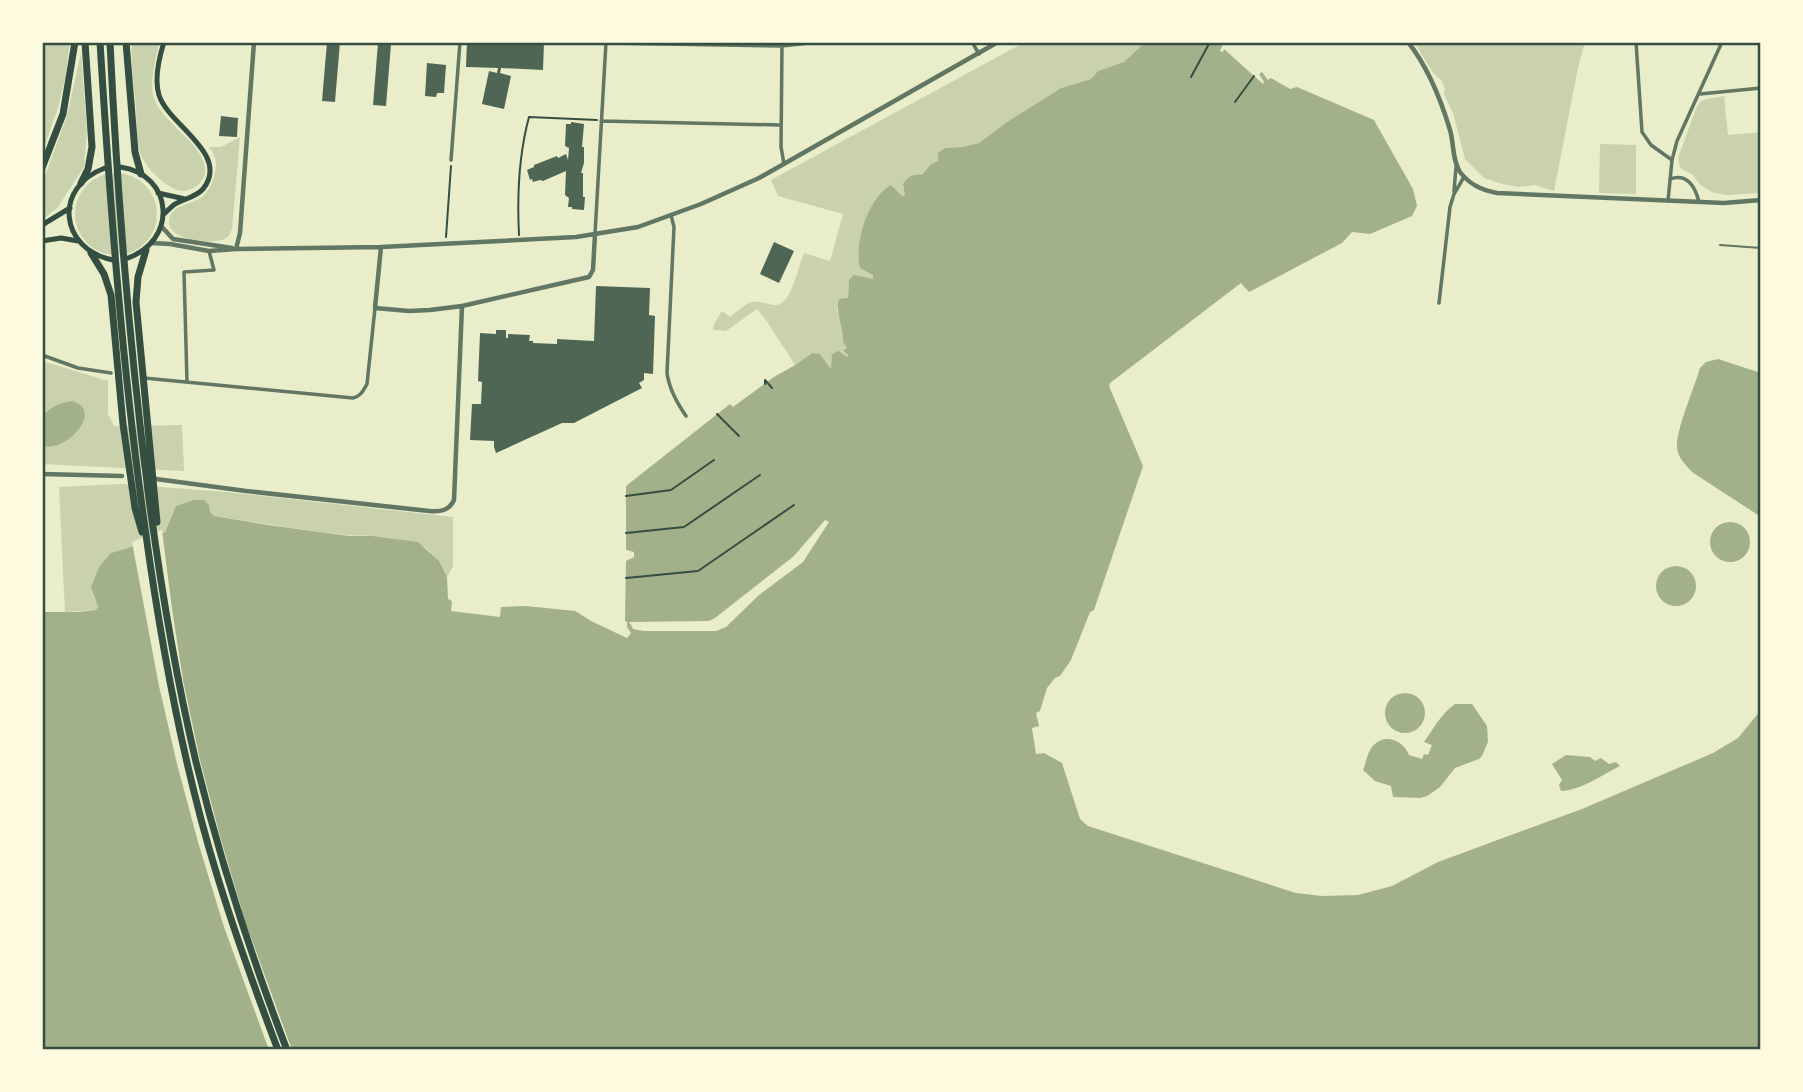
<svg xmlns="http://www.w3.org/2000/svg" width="1803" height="1092" font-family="Manrope,sans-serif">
<rect width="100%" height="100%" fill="#e9edc9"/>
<path fill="#cad2ad" d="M42 42H70L65 79 58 108 42 153Z
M132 42H159C156 60 150 77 153 95 159 123 210 146 205 174 203 182 193 190 185 191 169 192 147 169 141 155 136 142 137 125 136 112 135 89 130 65 132 42Z
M1025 42H1145L1124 62 1098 71 1091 79 1061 88 1007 122 979 143 962 147 944 148 938 161 931 164 922 175 903 184 905 195 902 196 873 280H849L848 298 837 310 844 335 843 342 847 348 844 349 848 355 832 370 820 354 811 353 795 365 766 320 757 309 726 331 713 330 714 324 722 311 730 317C736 313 745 303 753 302 764 300 776 311 785 300 794 290 799 266 804 253L830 261 843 214 778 196 771 180Z
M1414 42H1585L1578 68 1554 191 1535 185 1519 187 1502 184 1484 178 1465 159 1453 113 1444 94 1445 89 1442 81 1433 73Z
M81 53 87 131 84 167 58 207 42 220V184L67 116Z
M1724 96 1728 135 1761 132V193L1727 195 1714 193 1700 185 1693 175 1680 168 1678 158 1697 106C1703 97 1714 98 1724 96Z
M240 137 232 229C230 233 229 236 226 238 216 245 168 241 169 222 169 205 191 205 202 197 209 191 213 182 215 173 217 163 216 155 209 147H221Z
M1600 144 1636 145V194L1599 193Z
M75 214a41 41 0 1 1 82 0a41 41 0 1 1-82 0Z
M42 361 108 381V414L114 426 182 425 184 471 42 464Z
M121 484 226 492 453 517V566L447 577C442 567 431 549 420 545 410 541 385 537 373 536 364 535 355 536 346 535 302 530 258 523 214 516L209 512H173L165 532 128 548 112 553 99 567 93 594 98 607 96 610 65 612 59 487Z"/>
<path fill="#a3b18a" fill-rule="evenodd" d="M1145 42H1224L1220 51 1223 52 1224 49 1263 84 1264 82 1259 74 1262 72 1268 80 1271 78 1290 89 1297 87 1374 120 1413 189 1417 206 1412 216 1370 234 1352 232 1342 243 1249 292 1241 283 1110 383 1109 386 1143 466 1094 610 1090 612 1071 660 1060 676 1055 678 1047 688 1040 711 1036 713 1039 726 1032 728 1036 754 1044 753 1062 763 1080 819 1088 826 1296 893 1322 896 1358 895 1392 886 1438 862 1582 809 1713 753 1738 738 1761 710V1050H42V612H78L96 610 98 607 91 587 99 567 111 553 128 548 165 532 176 506 194 500H204L209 505 210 512 214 516 268 525 349 536H373L418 542 439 561 447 577 448 599 452 601 451 611 500 617 501 607 526 606 575 611 591 621 627 638 631 633 627 627V622L625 621 626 561 634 557V552L626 550V486L730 404 733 407 774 377 795 365 812 353 820 354 831 369 832 354 839 351 847 357 848 355 843 350 847 348 843 342C844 326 835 316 839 299L848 298 849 280 854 275 873 279V275L860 268C854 243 868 198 891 185L902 196 905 195 903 184C908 177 913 173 922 175L931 164 938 161V153L945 148 962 147 979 143 1007 122 1061 88 1091 79 1098 71 1124 62ZM825 520 829 522 803 562 759 595 726 627 716 631H644L633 629 630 623 628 622 709 621 715 618 794 556Z
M1718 359 1761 373V517L1692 472C1686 465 1678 458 1677 448 1675 432 1695 386 1700 368L1706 362Z
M72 401C105 410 67 453 42 446L43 415C52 406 60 403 72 401Z
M1710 542a20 20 0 1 1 40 0a20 20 0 1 1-40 0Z
M1656 586a20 20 0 1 1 40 0a20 20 0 1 1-40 0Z
M1385 713a20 20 0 1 1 40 0a20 20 0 1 1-40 0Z
M1455 704H1472L1487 726 1488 742 1482 756 1479 759 1455 768 1440 787 1427 796 1420 798 1393 797 1391 786 1375 781 1363 770C1366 763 1367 753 1372 747 1384 732 1403 740 1409 755L1422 759 1424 754 1428 755 1432 745 1424 742C1434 728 1440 715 1455 704Z
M1566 755 1590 757 1595 761 1601 758 1609 764 1616 762 1620 766C1602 775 1582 790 1561 791L1559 785 1562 780 1552 764Z"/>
<path fill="#e9edc9" d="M162 530 172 609 183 680 200 760 220 836 245 921 292 1050H269L224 927 198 842 177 764 159 686 132 542Z"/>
<path fill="#4f6655" d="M327 42H340L335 102 322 101Z
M467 42H544L543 70 501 68 500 73 511 76 504 109 482 104 489 71 497 73 498 68 466 67Z
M378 43 391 44 386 106 373 105Z
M427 63 446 65 444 93H437L436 97 425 96Z
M221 116 238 118 237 137 219 136Z
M571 122 584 124 582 147H584V163L581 173H583V197H585L584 210 572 209V207H568L569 198 565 195 566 171 543 181 540 180 533 182 532 179 530 180 527 170 534 167V165L557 156 558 158 566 154 568 160 569 148 565 146 566 124H571Z
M774 242 794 251 779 283 760 274Z
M596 286 650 288 649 315 655 316 653 374 644 373V380L639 383 642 388 574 423H562L496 453 494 447V441L470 440 472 404H481L482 382 478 381 480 333 496 334V330H506V338H508V334L530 335 529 341H533V343L557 344V339L594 341Z"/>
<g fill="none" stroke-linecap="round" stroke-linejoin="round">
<path stroke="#344e41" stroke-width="2" d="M1191 77 1210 42
M1235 102 1254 76
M519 235C517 196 519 154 529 117L597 120
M446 237 451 166
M765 384V380L772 388
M717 414 739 436
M626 496 671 490 714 460
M626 533 684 527 760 475
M626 578 698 571 794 505"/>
<path stroke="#617663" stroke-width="2" d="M594 42 604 43
M1720 245 1761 248"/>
<path stroke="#617663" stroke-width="3.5" d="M972 42 979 54
M1636 42 1642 132 1651 145 1672 160
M606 43 782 46 818 42
M782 46 781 147 784 164
M1700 94 1761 88
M601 121 780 125
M451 160 460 42
M1670 179C1687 173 1695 186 1699 202
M1454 191 1456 167
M1668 201 1672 160 1677 141 1722 42
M671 215 674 227 667 373C669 389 677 403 686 416
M595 234 606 42
M1439 303 1450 207 1454 194 1464 177
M42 355 78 368 111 373
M144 378 353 398C361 396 363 391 367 384L375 308
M187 382 184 272 214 270 209 251"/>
<path stroke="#617663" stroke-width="4.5" d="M1408 42C1427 66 1441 100 1450 130 1454 143 1452 160 1460 172 1470 185 1482 190 1497 193L1724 203 1761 200
M161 226 173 239 232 248
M152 243 170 244 209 251 236 249 381 247 576 237 638 227 701 204 759 178 998 42
M381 247 375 308 409 311 430 310 462 306 589 277 593 270 595 234
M236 249 240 233 254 42
M42 474 122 476
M156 479 246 491 429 511C440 512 449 511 454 500L462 306"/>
<path stroke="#344e41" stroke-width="5" d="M120 167C174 174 179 242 125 259
M105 168C53 187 59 249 113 260
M158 193 185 199
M163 215C167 211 171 207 175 204 184 199 196 197 203 189 231 154 168 125 159 95 154 79 159 58 164 42
M42 225 70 208
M42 241 61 238 78 241"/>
<path stroke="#344e41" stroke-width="7" d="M100 42C110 204 122 366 145 528 161 644 182 762 217 875 235 934 256 992 278 1050
M110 42C117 192 129 342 148 491 160 582 175 673 196 762 220 860 251 956 287 1050
M126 42 135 152 141 174
M42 168 63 114 75 42
M81 183 88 169 92 147 85 42
M146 250 138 277 136 302 157 522
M91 253 104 274 111 295 123 424 135 508 142 532"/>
</g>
<rect width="1803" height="1092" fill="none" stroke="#fefae0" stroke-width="88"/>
<rect x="44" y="44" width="1715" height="1004" fill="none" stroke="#344e41" stroke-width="2.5"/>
</svg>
